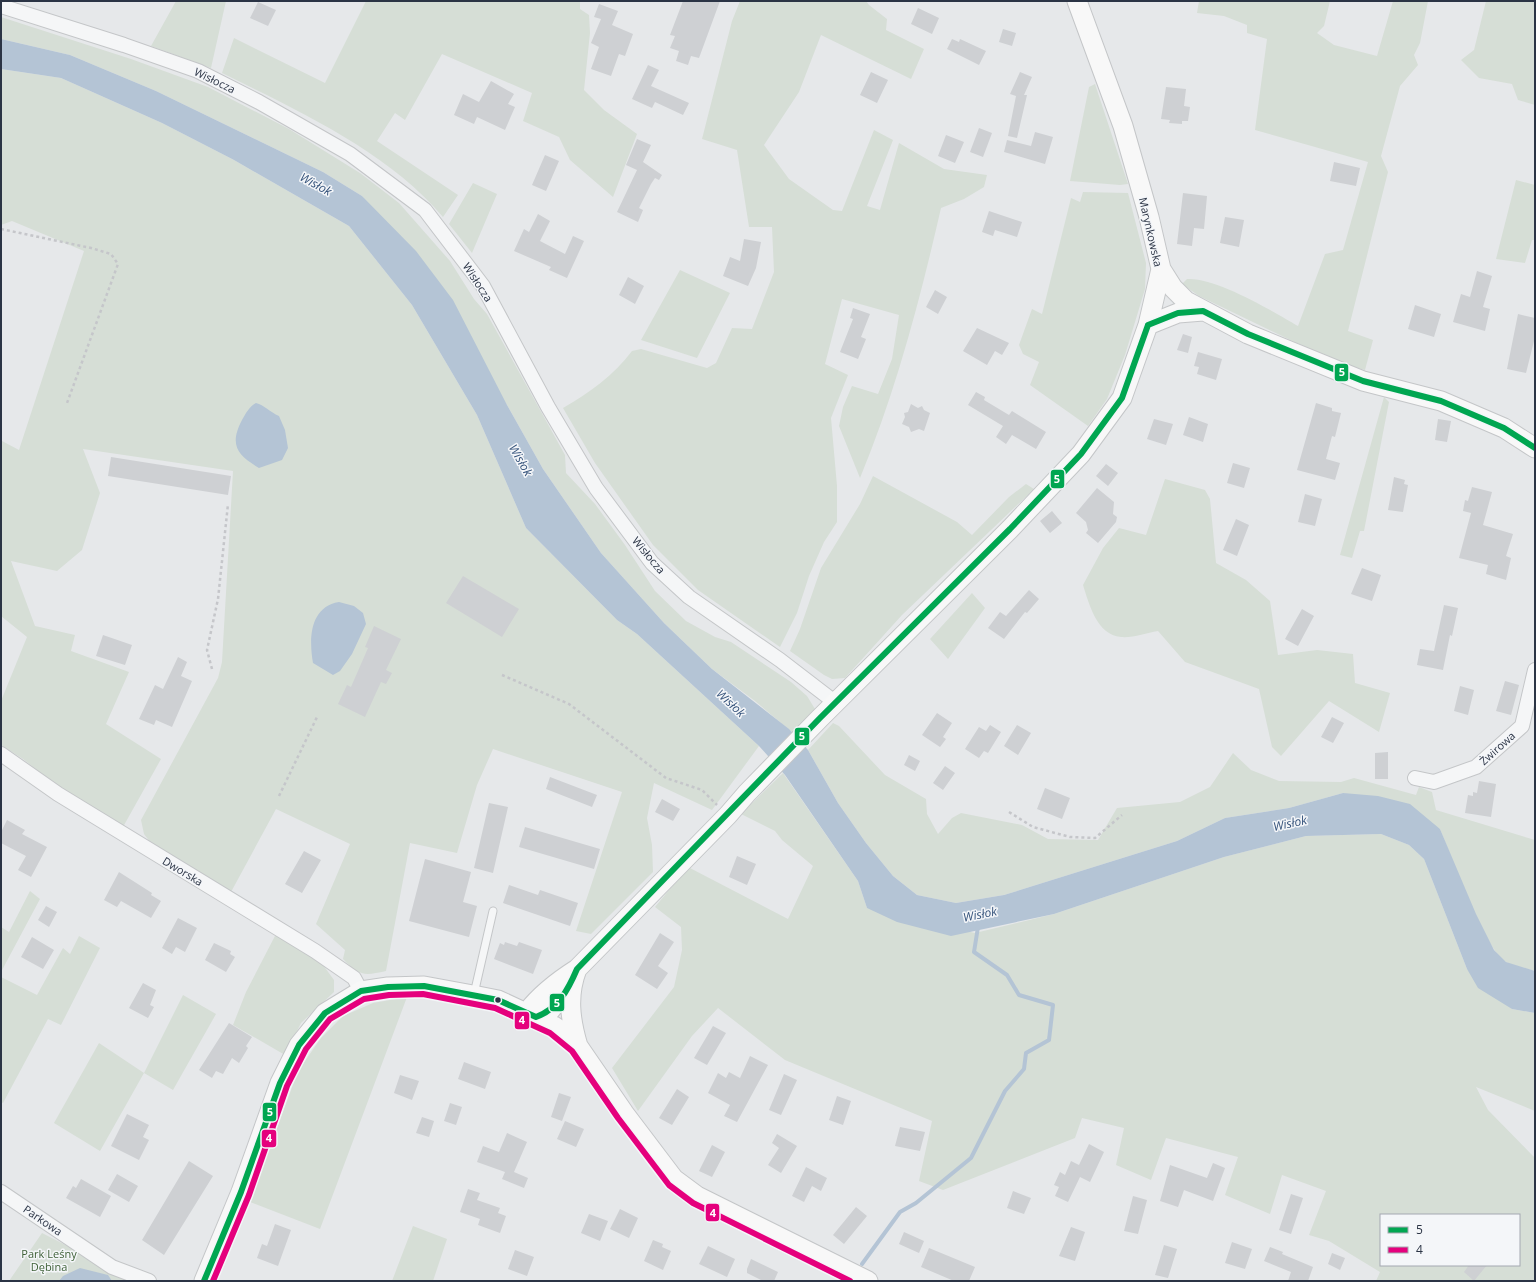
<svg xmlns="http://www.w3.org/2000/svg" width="1536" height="1282" font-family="'Open Sans',sans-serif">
<rect width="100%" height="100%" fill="#e6e8ea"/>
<path fill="#d6ded6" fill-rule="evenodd" d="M176 1H226L211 68 151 46Z
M366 1H580V9L589 15 590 33 584 90 604 110 637 134 613 197 570 160 559 137 523 121 532 93 442 54 405 120 395 113 377 141 458 195 443 217C387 151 298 111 222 73L234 38 325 83Z
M740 1H866L869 5 887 19 886 30 924 49 911 79 821 35 799 92 764 145 789 179 833 210 842 211 874 130 893 140 867 206 880 210 899 143 944 169 987 175 984 187 964 199 941 208C920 300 896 391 860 478L839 426 843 407 852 386 878 394 892 359 899 315 842 299 825 364 848 375 831 418 837 486V522L824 542 809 576 797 613 780 647 698 590 653 545 595 463 563 408C589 393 614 375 632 351L641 349 707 368 716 363 732 328 752 329 774 272 772 227H749L737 150 702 139 732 21Z
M1199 1H1330L1324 26 1317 33 1334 45 1377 56 1393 1H1428L1420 43 1414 55 1418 65 1400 86 1381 156 1388 172 1348 331 1373 340 1365 370 1334 361 1199 296 1182 284 1187 279C1216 277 1272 311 1298 326L1325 254 1343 250 1368 162 1255 130 1267 39 1247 33V25L1224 16 1197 13Z
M1486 1H1535V105L1518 100 1512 84 1479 78 1461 60 1474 50Z
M1 17 131 59 208 87 289 129 360 173 399 203 450 261 474 299 487 314 565 455 566 473 595 504 625 545 655 591 686 621 715 637 731 642 791 682 807 696 815 709 793 733 755 701 712 669 664 623 601 553 543 469 507 405 362 196 323 172 156 91 70 55 1 39Z
M1 69 61 78 162 123 234 160 349 226 412 305 477 415 526 528 617 620 637 634 759 746 712 810 654 783 647 818 652 845 653 872 591 934 576 931 622 792 493 749 477 785 457 853 410 843 386 971C364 976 359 976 343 959L345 950 316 924 350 844 276 809 231 892 150 842 144 834 141 820 218 678 222 662 233 471 83 449 100 493 82 550 57 571 11 561 35 626 75 635 71 651 129 672 106 724 161 759 123 827 70 796 23 759 1 745V701L27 637 1 616V445L2 441 19 450 84 251 12 221 1 225Z
M1095 84 1128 184 1120 185 1070 181 1089 87Z
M1516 180 1535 185V240H1532L1525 263 1496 259Z
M473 183 497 194 472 253 449 224Z
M1083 192 1128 193 1146 263 1145 289 1125 355 1107 399 1088 426 1030 385 1039 362 1023 354 1019 345 1032 309 1042 314 1071 198 1080 202Z
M680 270 730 293 697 358 641 340Z
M1384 397 1389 402 1364 531H1360L1352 558 1340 555Z
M873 476 957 522 972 535 1009 497 1026 484 1034 489 902 615 845 678 832 679 824 675 790 651 800 629 821 568 860 504Z
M1165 479 1205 490 1210 499 1216 563 1246 580 1270 601 1278 655 1317 650 1353 654 1355 683 1390 693 1379 732 1329 701 1281 756 1272 747 1259 689 1185 662 1158 631C1146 633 1133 638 1121 637 1097 635 1089 604 1083 585L1103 548 1119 528 1146 535Z
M972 593 985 608 948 659 930 639Z
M833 723 839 726 885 775 926 799 927 814 938 834 952 818 961 813 1022 825 1048 839 1098 840 1117 808 1180 802 1210 787 1233 753 1251 770 1279 781 1341 782 1354 778 1416 795 1419 787 1432 792 1436 810 1535 840V971C1526 968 1514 966 1506 962 1485 950 1451 855 1440 829L1343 793 1289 808 1225 818 1177 841 1004 895 956 903 917 895 893 876 866 843 838 803 808 750Z
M783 773 858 881 867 908 975 933 1054 914 1224 857 1306 836 1381 834 1409 845 1424 859 1467 969 1512 1009 1535 1013V1111L1476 1087 1488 1110 1535 1158V1281H1376L1380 1272 1329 1241 1309 1235 1326 1191 1282 1175 1270 1214 1225 1195 1238 1157 1166 1138 1151 1180 1116 1165 1124 1128 1082 1118 1075 1138 943 1190 919 1181 932 1121 785 1060 718 1008 692 1036 638 1111 612 1068 674 987 682 950 681 927 655 907 688 867 788 919 813 866 782 840 775 831 741 814ZM1381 1215H1519V1265H1381Z
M30 891 40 899 1 972V927L9 932Z
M276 934 323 965 334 980V992L301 1023 285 1055 233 1025 246 992Z
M79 936 100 948 61 1025 48 1019 3 1103 1 1102V977L37 995 63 948 70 954Z
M183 995 216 1014 173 1090 144 1073 100 1151 54 1123 99 1043 144 1073Z
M407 997 320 1229 250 1202 298 1071 321 1038 343 1016 373 1003Z
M413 1226 447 1239 433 1281H392Z
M42 1233 136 1281H9Z"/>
<path fill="#b4c4d5" d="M1 39 70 55 156 91 323 172 362 196 416 251 453 300 507 405 543 469 601 553 664 623 712 669 789 729 808 750 838 803 866 843 893 876 917 895 956 903 1004 895 1177 841 1225 818 1289 808 1343 793 1378 796 1410 804 1440 829 1476 914 1494 950 1506 962 1535 971V1013L1512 1009 1478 988 1467 969 1424 859 1409 845 1381 834 1306 836 1224 857 1054 914 951 936 897 922 867 908 858 881 785 775 759 746 637 634 617 620 526 528 477 415 412 305 349 226 234 160 162 123 61 78 1 69Z
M256 403C264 405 270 412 279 416L285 430 288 448 282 460 259 468C237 455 229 445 242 420 246 413 249 407 256 403Z
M339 602 354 606 363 613 366 624 352 654 340 671 333 675 313 663C309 640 309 607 339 602Z
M80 1268 108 1275 112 1281H59L63 1276Z"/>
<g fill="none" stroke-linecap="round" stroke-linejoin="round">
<path stroke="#b4c4d5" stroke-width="4" d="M862 1264 900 1212 916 1203 971 1158 1005 1091 1024 1069 1026 1053 1049 1040 1053 1005 1019 995 1007 975 974 952 978 927"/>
</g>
<path fill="#ced0d3" d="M683 1H720L699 58 691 56 688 65 676 61 679 51 670 48 675 36 670 35Z
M258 2 276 10 268 26 250 18Z
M599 4 618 11 612 25 633 34 625 56 619 54 611 76 591 69 599 47 591 43 601 19 594 17Z
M918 8 939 18 932 34 911 24Z
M1003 29 1016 33 1012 46 999 42Z
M952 39 959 42 960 39 986 51 979 65 947 49Z
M648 65 659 70 651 86 689 103 683 115 655 102 652 108 632 99Z
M871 72 888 80 877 103 860 95Z
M1020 72 1032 77 1024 95H1027L1017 138 1008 136 1016 96 1010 94Z
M491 81 514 94 508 104 515 107 505 130 477 117 474 124 454 115 463 94 479 102Z
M1166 87 1186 89 1184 106 1190 107 1188 121H1182V124L1169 123 1170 120 1161 119Z
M979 128 992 133 983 157 970 152Z
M1035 132 1053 137 1045 164 1004 152 1007 140 1031 146Z
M946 135 964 142 955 163 938 156Z
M637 139 651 145 643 162 662 175 659 180 655 178 651 184 639 208 643 210 638 222 617 212 637 170 626 165Z
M545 155 559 161 546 191 532 185Z
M1334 162 1360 168 1356 186 1330 181Z
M1183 193 1207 196 1204 229 1194 228 1192 246 1177 244Z
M989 211 1022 222 1017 237 995 230 993 236 982 232Z
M538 214 550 221 540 241 565 254 573 236 584 241 567 278 549 270 551 267 514 251 524 229 529 232Z
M1225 217 1244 220 1239 247 1220 243Z
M744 239 761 242 756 268 748 286 723 276 730 257 740 261Z
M1477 271 1492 276 1483 307 1490 309 1485 331 1453 322 1461 294 1470 297Z
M628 277 644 286 635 304 619 295Z
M935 290 947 297 938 314 926 307Z
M1415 305 1441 314 1434 337 1408 329Z
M853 308 870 314 861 337 866 339 858 359 840 352 853 319 850 318Z
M1518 314 1535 318V337L1526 373 1507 369Z
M977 328 1009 343 1002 355 995 351 987 365 963 351Z
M1183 334 1192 337 1188 353 1177 350Z
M1198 352 1222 359 1216 380 1197 374 1199 367 1194 366Z
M976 392 985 397 984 400 1009 415 1012 411 1046 432 1036 449 1012 435 1006 444 996 437 1003 426 968 405Z
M1316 403 1332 408V411L1341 413 1335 437 1332 436 1326 459 1340 463 1335 480 1297 470Z
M911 404 918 408 922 406 924 410 930 413 924 431 919 429 911 432 909 427 902 424 905 417 904 413 908 412Z
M1189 417 1208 424 1203 442 1183 435Z
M1154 419 1173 424 1166 445 1147 439Z
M1438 419 1451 421 1447 442 1435 440Z
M111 457 231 476 228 495 108 476Z
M1233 463 1250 468 1244 488 1227 483Z
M1106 464 1118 473 1108 486 1096 476Z
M1394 477 1405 480 1404 484 1408 485 1403 512 1388 510Z
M1472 487 1492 492 1483 525 1513 534 1506 556 1511 558 1506 580 1486 574 1488 565 1459 558 1471 513 1463 511 1465 500 1468 501Z
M1097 488 1114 502 1113 514 1117 517 1116 522 1098 543 1086 533 1088 530 1086 522 1076 513Z
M1305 494 1322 499 1315 526 1298 522Z
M1052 511 1062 523 1050 533 1040 521Z
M1236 519 1249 525 1237 556 1223 550Z
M1362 568 1381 575 1372 601 1351 594Z
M463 576 519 609 502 637 446 603Z
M1029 590 1039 599 1027 613 1025 612 1004 639 988 628 1000 612 1006 616Z
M1444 605 1458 608 1452 636 1450 635 1443 670 1417 665 1420 649 1434 651Z
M1302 609 1314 616 1298 646 1285 639Z
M374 626 401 639 386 670 392 673 386 684 381 682 365 717 338 704 347 685 351 687 368 648 365 647Z
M103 635 132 645 125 665 96 656Z
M178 657 187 662 181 676 192 681 172 727 156 720 154 725 139 719 155 685 163 689Z
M1505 681 1519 685 1511 715 1496 711Z
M1460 686 1474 690 1468 715 1454 711Z
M937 713 952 723 943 737 946 739 940 747 922 735Z
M1332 717 1344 723 1333 743 1321 737Z
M990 725 1001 732 988 753 984 751 979 758 965 749 979 727 986 731Z
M1017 725 1031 733 1018 755 1004 746Z
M1388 752V779H1375V753Z
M909 755 920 761 915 771 904 765Z
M945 766 955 773 943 790 933 783Z
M550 777 597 795 592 807 546 789Z
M1479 781 1496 784 1491 817 1465 813 1468 795 1473 796V792L1477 793Z
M1045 788 1070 798 1062 819 1037 809Z
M662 799 680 809 673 821 655 812Z
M489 803 508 807 493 873 474 868Z
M7 820 25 830 22 834 47 847 31 877 18 870 26 856 1 843V832Z
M525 827 600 849 594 869 519 847Z
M304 851 321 860 302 893 285 884Z
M737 856 756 864 747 885 729 877Z
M425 859 471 872 463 902 477 906 469 937 409 921Z
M119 872 152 893 151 895 161 901 151 918 121 901 117 907 104 900Z
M509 885 538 895 540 890 578 903 570 926 503 903Z
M46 906 57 912 49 927 38 920Z
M178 918 197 928 185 952 176 947 172 954 162 948Z
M660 933 674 942 658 966 668 973 657 989 635 975Z
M32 937 54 950 43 969 21 957Z
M505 942 517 946 519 942 542 950 533 974 494 959 500 943 504 945Z
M214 943 231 951 230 954 235 957 226 972 205 960Z
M143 983 156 990 150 1005 154 1007 148 1018 129 1008Z
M229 1023 252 1037 246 1046 248 1048 239 1063 232 1058 223 1074 216 1071 212 1078 199 1070Z
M713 1026 726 1033 707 1065 694 1058Z
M750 1056 768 1065 737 1122 724 1116 730 1105 708 1093 718 1073 726 1078 729 1072 740 1078Z
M464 1062 491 1072 485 1089 458 1079Z
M784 1074 797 1080 781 1115 769 1110Z
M400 1075 419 1081 412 1100 394 1093Z
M677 1089 689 1097 672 1125 659 1118Z
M559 1093 571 1097 562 1121 551 1117Z
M837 1096 851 1101 843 1125 829 1120Z
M450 1103 462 1107 456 1125 444 1121Z
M127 1114 149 1125 143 1137 149 1140 139 1160 111 1146Z
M422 1117 434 1121 429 1137 416 1133Z
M565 1121 584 1129 576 1147 557 1139Z
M900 1127 925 1132 920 1151 895 1146Z
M507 1133 527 1142 514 1172 528 1178 524 1188 502 1179 505 1172 477 1162 483 1146 499 1152Z
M777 1134 797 1146 781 1173 768 1165 779 1148 772 1143Z
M1089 1144 1104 1152 1090 1182 1080 1177 1068 1202 1055 1196 1059 1187 1054 1185 1060 1172 1065 1175 1071 1161 1079 1165Z
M712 1145 725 1152 712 1177 699 1171Z
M189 1161 213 1176 164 1255 142 1240Z
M1213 1163 1225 1168 1213 1201 1184 1190 1178 1207 1160 1201 1170 1165 1207 1178Z
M806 1167 827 1178 821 1191 812 1186 804 1202 792 1196Z
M117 1174 138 1186 129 1202 108 1190Z
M81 1179 111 1196 100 1217 66 1198 73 1186 76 1188Z
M468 1189 480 1193 477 1200 500 1208 498 1213 506 1216 500 1233 478 1225 480 1219 460 1212Z
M1013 1191 1031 1198 1024 1214 1007 1208Z
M1291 1194 1303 1198 1291 1234 1279 1230Z
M1133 1196 1147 1200 1138 1234 1124 1231Z
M856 1207 867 1216 844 1244 833 1235Z
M620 1209 638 1218 629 1238 610 1229Z
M589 1214 608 1221 600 1241 581 1233Z
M275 1224 291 1230 278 1266 257 1258 262 1244 267 1246Z
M1071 1227 1085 1232 1075 1261 1059 1256Z
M904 1232 924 1241 919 1253 899 1244Z
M653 1240 663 1244 662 1247 671 1251 663 1270 644 1261Z
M1232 1242 1252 1249 1245 1269 1225 1263Z
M1164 1245 1177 1249 1168 1278 1155 1275Z
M708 1246 735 1259 727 1277 699 1264Z
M1270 1247 1283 1252 1282 1254 1313 1267 1308 1281H1288L1291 1272 1264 1261Z
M929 1248 975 1267 969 1281H954L921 1267Z
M515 1250 534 1257 527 1276 508 1269Z
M1332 1253 1345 1258 1340 1270 1328 1264Z
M751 1259 778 1272 774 1281H763L747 1273V1269Z
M1469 1265H1487L1474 1281 1464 1272Z"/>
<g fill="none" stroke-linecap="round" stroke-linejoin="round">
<defs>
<path id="lane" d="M474 994 493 911"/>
<path id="street" d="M1 6 124 45 198 71 259 102 350 154 425 210 483 286 548 407 596 488 652 563 689 597 780 660 836 703
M1 754 58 794 315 951 354 978 361 991
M1415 778 1434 782 1476 767 1522 726 1535 670
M1 1192 112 1267 149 1281"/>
<path id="secondary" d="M1161 269 1173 288 1186 301 1248 334 1363 381 1441 401 1504 428 1535 448
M1148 325 1178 313 1203 311
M577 969C567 995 570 1019 578 1046
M527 1012C541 994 558 981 577 969L728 815 747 793 820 718 1010 529 1081 454 1122 398 1148 325 1161 269 1149 217 1123 126 1077 1
M536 1017 549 1012 571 984
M204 1281 241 1192 280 1083 299 1045 325 1013 361 991 388 987 424 986 473 995 498 1000 554 1026 567 1035 578 1046 624 1113 674 1179 697 1196 868 1281"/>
</defs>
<use href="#lane" stroke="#c4c6c8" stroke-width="9"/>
<use href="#street" stroke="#c4c6c8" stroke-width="16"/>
<use href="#secondary" stroke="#c4c6c8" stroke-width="21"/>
<path stroke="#c5c6ca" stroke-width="2.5" stroke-dasharray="3 3" stroke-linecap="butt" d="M1 229 91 248 111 254 118 264 67 403
M212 669 207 650 218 599 228 504
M502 675 569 704 666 778 702 790 717 805
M279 796 318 715
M1009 812 1033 827 1070 837 1095 838 1122 815"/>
<use href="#lane" stroke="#f5f6f7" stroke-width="7"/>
<use href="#street" stroke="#f5f6f7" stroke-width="14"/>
<use href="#secondary" stroke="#f8f8f8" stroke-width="19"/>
<defs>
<path id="bus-1" d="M1148 325 1178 313 1203 311 1248 334 1363 381 1441 401 1504 428 1535 448
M204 1281 241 1192 280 1083 299 1045 325 1013 361 991 388 987 424 986 498 1000 536 1017C558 1009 568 990 577 969L820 718 1010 529 1081 454 1122 398 1148 325"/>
<path id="bus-2" d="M213 1281 249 1195 287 1086 306 1049 330 1019 364 999 389 995 423 994 495 1008 550 1033 572 1051 618 1118 669 1185 693 1203 850 1281"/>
</defs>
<use href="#bus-1" stroke="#f4f6f9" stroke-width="9"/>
<use href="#bus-2" stroke="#f4f6f9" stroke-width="9"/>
<use href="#bus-1" stroke="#00a651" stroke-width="6"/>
<use href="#bus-2" stroke="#e5007d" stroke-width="6"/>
</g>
<circle fill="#2b3445" stroke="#f4f6f9" stroke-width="1.5" cx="498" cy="1000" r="3.5"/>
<g text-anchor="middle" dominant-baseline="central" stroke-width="3" stroke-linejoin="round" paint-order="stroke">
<g font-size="11" fill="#2b3445" stroke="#f4f6f9">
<text transform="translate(215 80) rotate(26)">Wisłocza</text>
<text transform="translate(1151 232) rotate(77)">Marynkowska</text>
<text transform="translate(478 282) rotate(57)">Wisłocza</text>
<text transform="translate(649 555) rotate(50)">Wisłocza</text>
<text transform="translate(1497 748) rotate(-42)">Żwirowa</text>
<text transform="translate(183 871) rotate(31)">Dworska</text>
<text transform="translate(43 1220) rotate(34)">Parkowa</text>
</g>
<g font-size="11" fill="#3f6138" stroke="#f4f6f9">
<text x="49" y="1253">Park Leśny<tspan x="49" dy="13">Dębina</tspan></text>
</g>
<g font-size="12" font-style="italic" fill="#34527a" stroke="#f4f6f9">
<text transform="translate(316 184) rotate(29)">Wisłok</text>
<text transform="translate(521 460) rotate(60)">Wisłok</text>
<text transform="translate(731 703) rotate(43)">Wisłok</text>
<text transform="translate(1290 823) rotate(-12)">Wisłok</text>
<text transform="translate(980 914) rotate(-11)">Wisłok</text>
</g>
</g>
<g stroke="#f4f6f9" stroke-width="1.5">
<rect x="1334" y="363" width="15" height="19" rx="4" fill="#00a651"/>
<rect x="1050" y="469" width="15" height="20" rx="4" fill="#00a651"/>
<rect x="794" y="727" width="16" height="19" rx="4" fill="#00a651"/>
<rect x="549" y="993" width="16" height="19" rx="4" fill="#00a651"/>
<rect x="514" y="1011" width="16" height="19" rx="4" fill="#e5007d"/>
<rect x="262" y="1102" width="15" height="20" rx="4" fill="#00a651"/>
<rect x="261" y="1129" width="16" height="19" rx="4" fill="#e5007d"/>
<rect x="705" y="1203" width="15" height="19" rx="4" fill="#e5007d"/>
</g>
<g font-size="11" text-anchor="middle" font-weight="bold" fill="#fff">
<text x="1342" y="376">5</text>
<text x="1057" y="483">5</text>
<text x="802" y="740">5</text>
<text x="557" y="1007">5</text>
<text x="522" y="1024">4</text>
<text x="270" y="1116">5</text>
<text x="269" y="1142">4</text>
<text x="713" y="1217">4</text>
</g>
<rect width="1536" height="1282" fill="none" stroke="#2b3445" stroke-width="4"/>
<rect x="1380" y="1214" width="140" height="52" fill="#f4f6f9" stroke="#a4a8b1"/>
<rect x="1388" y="1227" width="20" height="6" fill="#00a651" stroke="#a4a8b1"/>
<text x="1416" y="1234" font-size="12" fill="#2b3445">5</text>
<rect x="1388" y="1247" width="20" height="6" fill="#e5007d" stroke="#a4a8b1"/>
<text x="1416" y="1254" font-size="12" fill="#2b3445">4</text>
</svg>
